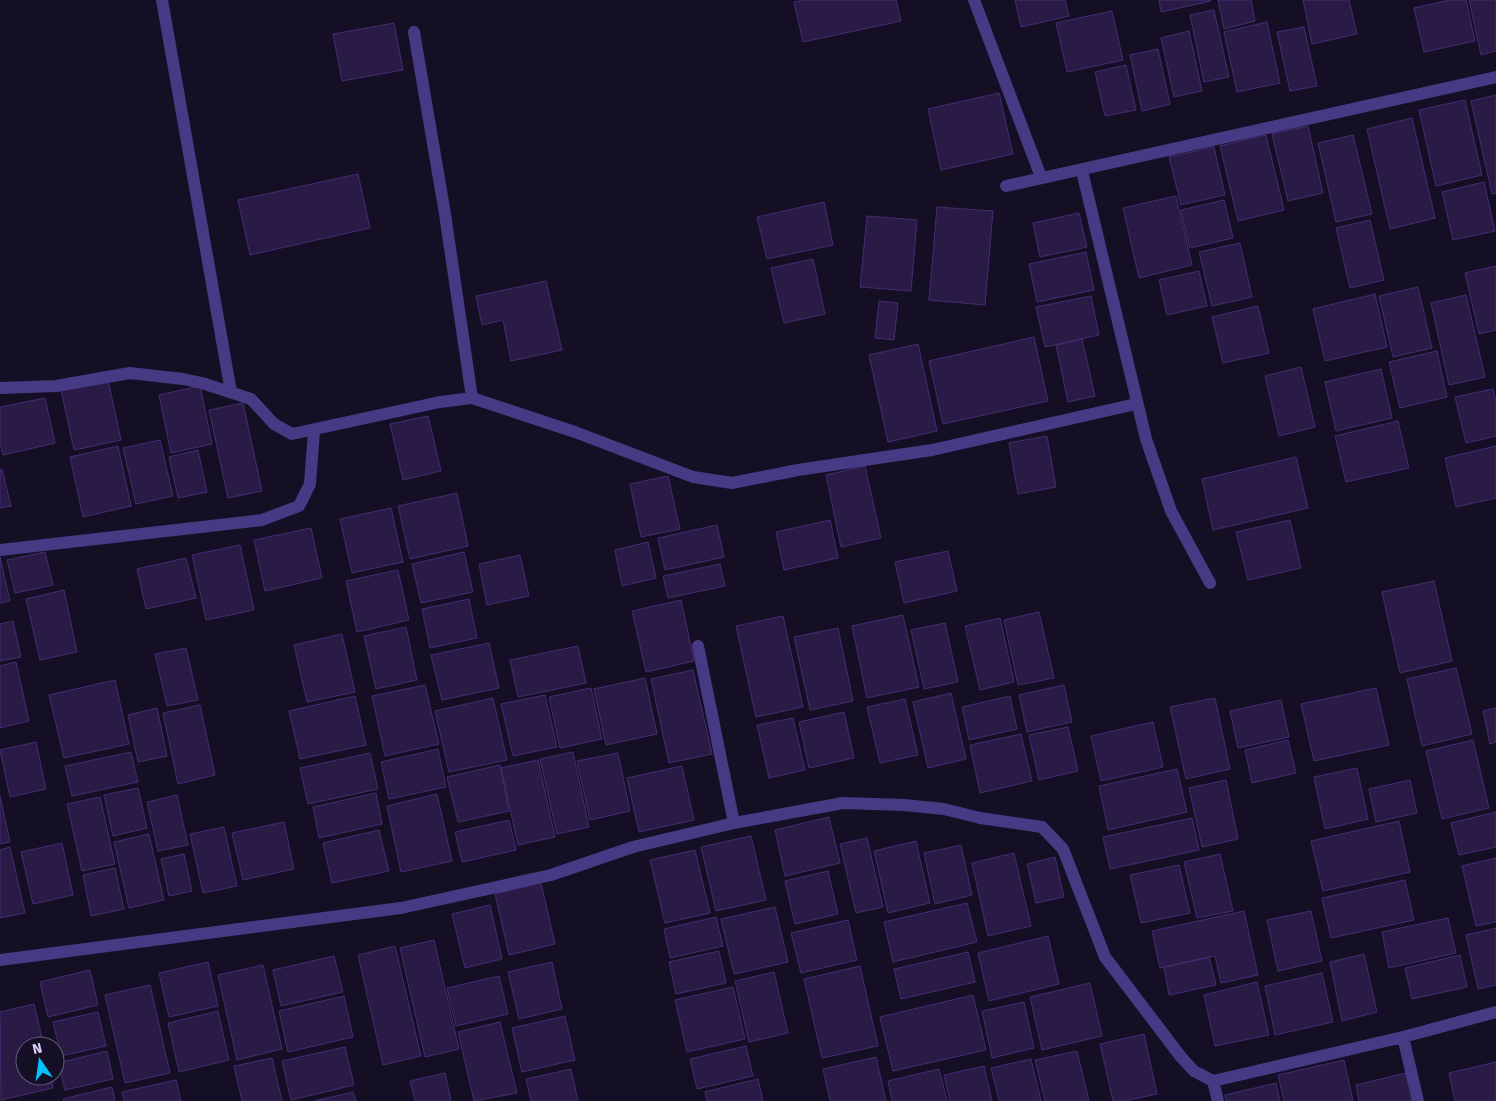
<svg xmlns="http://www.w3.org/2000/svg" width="1496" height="1101" font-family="'Fira Sans',sans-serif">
<rect width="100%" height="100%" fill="#150f25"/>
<path fill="#291b46" stroke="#442d72" d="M803 0H896L901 21 803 42 794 2Z
M1015 0H1065L1069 16 1021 27Z
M1159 0H1210L1211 1 1161 12Z
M1218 0H1251L1255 21 1224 29Z
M1303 0H1349L1357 34 1312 44Z
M1450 0H1466L1475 41 1424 52 1414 8Z
M1469 0H1496V51L1481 55Z
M1214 10 1229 77 1204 82 1190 15Z
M1112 11 1123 60 1067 72 1056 23Z
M1267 22 1280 83 1237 92 1224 32Z
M394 23 403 70 342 81 333 34Z
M1304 27 1317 86 1290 91 1277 32Z
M1189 31 1202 91 1174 97 1161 38Z
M1158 49 1170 104 1142 111 1130 55Z
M1126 65 1136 110 1105 116 1095 72Z
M999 93 1013 154 941 170 928 109Z
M1496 95V193L1492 194 1471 101Z
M1465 100 1482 175 1436 186 1419 110Z
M1412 118 1435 218 1390 229 1367 129Z
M1308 126 1323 193 1288 201 1272 134Z
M1266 135 1284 210 1238 221 1220 146Z
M1353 135 1372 214 1336 222 1318 143Z
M1214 147 1225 195 1181 205 1169 157Z
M358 174 370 228 250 255 238 200Z
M1484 182 1495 231 1453 240 1442 192Z
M1176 196 1192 265 1139 278 1123 208Z
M1224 200 1233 238 1190 248 1181 210Z
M824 202 833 245 767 259 757 217Z
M937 207 993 211 985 305 929 300Z
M1079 213 1087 247 1040 257 1033 223Z
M867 216 917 220 911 291 860 287Z
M1370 220 1384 280 1350 288 1336 228Z
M1240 243 1252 297 1212 306 1199 252Z
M1086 252 1094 290 1037 302 1029 264Z
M813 259 825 314 784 323 771 268Z
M1496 266V330L1479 334 1465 273Z
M1199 271 1207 306 1167 315 1159 280Z
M546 281 562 350 511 361 503 320 482 325 476 296Z
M1418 287 1432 348 1393 357 1379 296Z
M1375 294 1387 347 1325 361 1313 309Z
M1466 295 1485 377 1449 385 1431 303Z
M1091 296 1099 335 1045 347 1036 307Z
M879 301 898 303 894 340 875 338Z
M1258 306 1269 353 1223 363 1212 317Z
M1034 337 1048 401 943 424 929 361Z
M1082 339 1095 396 1068 402 1056 345Z
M918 344 937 431 888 442 869 355Z
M1437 351 1447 397 1400 408 1389 362Z
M1301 367 1315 427 1279 436 1265 376Z
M1381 369 1392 418 1336 431 1325 382Z
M108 380 121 440 74 450 61 390Z
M200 386 212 444 171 453 159 395Z
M1493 389 1496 402V436L1466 443 1455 397Z
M45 398 55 443 3 455 0 443V407Z
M243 403 262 491 228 498 209 410Z
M428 416 441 471 403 480 390 424Z
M1398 421 1409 468 1346 482 1335 436Z
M1047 436 1056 487 1018 494 1009 443Z
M160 440 173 496 136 504 123 448Z
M118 446 131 506 83 517 70 457Z
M1496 446V498L1456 507 1445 458Z
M198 450 207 492 178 498 169 457Z
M1296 457 1308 508 1213 530 1202 479Z
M865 466 881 538 841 547 826 475Z
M2 469 11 506 0 508V470Z
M668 476 680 529 641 537 630 484Z
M457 493 468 546 410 559 398 506Z
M391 508 403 562 352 573 340 519Z
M830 520 838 558 784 570 776 532Z
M1290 520 1301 568 1248 580 1236 532Z
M717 525 724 557 665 570 658 538Z
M311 528 322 578 265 591 254 540Z
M648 542 656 578 622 586 615 550Z
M240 545 254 610 206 620 192 555Z
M948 551 957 591 904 603 895 562Z
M45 552 53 585 15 593 7 560Z
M464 552 473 592 421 603 412 564Z
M520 555 529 596 487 605 479 564Z
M0 557 10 601 0 603Z
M186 558 196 598 146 609 137 569Z
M720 564 725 586 668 598 663 576Z
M398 570 409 620 357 632 346 581Z
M1434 581 1452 661 1400 673 1382 592Z
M64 590 77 652 40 660 26 599Z
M469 599 477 638 430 648 422 609Z
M681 600 694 661 646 672 632 611Z
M1039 612 1054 678 1018 685 1004 620Z
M903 615 919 687 867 698 852 626Z
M783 616 803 707 756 717 736 626Z
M1000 618 1014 682 980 690 965 626Z
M13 621 21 657 0 661V624Z
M945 623 958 682 924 689 911 630Z
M406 627 417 680 376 689 364 636Z
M838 628 853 701 810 710 794 637Z
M342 634 355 692 307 702 294 645Z
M489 643 499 688 442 700 431 655Z
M578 646 586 683 518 697 510 660Z
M186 648 198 700 167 706 155 654Z
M16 662 29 721 0 728V666Z
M1456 668 1472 734 1422 746 1407 679Z
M693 670 712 754 669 763 651 679Z
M645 678 657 734 606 745 594 689Z
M115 680 129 744 64 758 49 695Z
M425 685 439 744 385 756 372 696Z
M1064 685 1072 722 1027 732 1019 695Z
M591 688 602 739 560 748 549 697Z
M1376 688 1389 745 1314 761 1301 704Z
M951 693 966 759 928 768 913 702Z
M545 695 557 747 513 756 501 704Z
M355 696 366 745 300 759 289 711Z
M1010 696 1017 729 969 740 962 707Z
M493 698 507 760 449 772 435 711Z
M1215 698 1230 769 1186 779 1170 707Z
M905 699 918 755 880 763 867 707Z
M1281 700 1289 737 1238 748 1230 711Z
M200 705 215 775 178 784 163 713Z
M157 708 167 756 138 762 128 715Z
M1496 708V742L1490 744 1483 711Z
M844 712 854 758 809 768 799 722Z
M793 718 805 770 769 778 757 725Z
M1153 722 1163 767 1101 781 1091 736Z
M1068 727 1078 771 1039 780 1029 735Z
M1021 734 1032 781 980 793 970 745Z
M1288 740 1296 773 1252 783 1245 750Z
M1473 740 1489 808 1442 819 1426 751Z
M36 742 46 789 10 797 0 750Z
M438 749 446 787 389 799 381 762Z
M131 752 138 782 72 796 65 766Z
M573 752 589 827 557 834 540 759Z
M370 753 378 789 308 804 300 768Z
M618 753 630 811 590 820 577 761Z
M538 760 555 837 518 845 501 768Z
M500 765 509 811 458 822 447 777Z
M682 766 694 820 639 832 627 778Z
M1357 768 1368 819 1325 829 1314 777Z
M1177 769 1187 812 1108 830 1099 786Z
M1226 780 1238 839 1202 847 1189 788Z
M1410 780 1417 813 1376 822 1369 789Z
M138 788 147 828 113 836 104 795Z
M376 793 382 824 319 838 313 807Z
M437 794 452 861 401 872 387 806Z
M177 795 188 845 158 851 147 802Z
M0 796 10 842 0 844Z
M100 797 115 864 82 871 67 804Z
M1496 812V847L1459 855 1451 823Z
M829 817 840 863 785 876 775 830Z
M1192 818 1199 850 1110 869 1103 837Z
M509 820 516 850 462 862 455 832Z
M1399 821 1410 872 1323 891 1311 841Z
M284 822 294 869 243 880 232 833Z
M224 827 237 886 203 893 190 834Z
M379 830 389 871 332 883 323 843Z
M149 834 164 900 129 908 114 842Z
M751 836 766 900 716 911 701 847Z
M867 838 883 907 856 913 840 844Z
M916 841 930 903 888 913 874 851Z
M62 843 73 895 33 904 21 852Z
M961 845 972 895 935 904 924 853Z
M10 847 25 913 0 918V850Z
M695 850 710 913 665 923 650 860Z
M1014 853 1031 926 988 936 972 863Z
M184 854 192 891 169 896 161 859Z
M1220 854 1233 911 1197 918 1184 862Z
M1055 857 1064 897 1036 903 1027 864Z
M1496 858V922L1476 926 1462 866Z
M1179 865 1190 913 1141 923 1130 875Z
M115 868 124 909 91 916 83 875Z
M828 871 838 914 795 924 785 881Z
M1405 880 1414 920 1331 938 1322 898Z
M541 883 555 944 509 955 495 894Z
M967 903 977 942 893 962 884 922Z
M490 905 502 959 465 968 452 914Z
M775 907 788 962 734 974 721 919Z
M1244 911 1258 975 1221 983 1215 956 1160 968 1152 931Z
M1311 911 1322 961 1278 971 1267 920Z
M716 917 723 946 670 958 664 929Z
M1448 918 1456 953 1389 968 1382 932Z
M848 920 857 960 801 973 791 933Z
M1496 928V985L1478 989 1466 935Z
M1048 936 1059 984 989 1001 978 953Z
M434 940 459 1049 425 1057 400 948Z
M395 946 421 1056 383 1065 358 955Z
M719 951 726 983 676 994 669 962Z
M968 952 975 982 901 999 894 969Z
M1364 954 1377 1012 1342 1021 1330 962Z
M1460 955 1467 987 1412 999 1405 968Z
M334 956 343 992 281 1006 273 970Z
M1209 957 1216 985 1169 995 1164 967Z
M208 962 218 1006 169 1017 159 973Z
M552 962 562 1009 519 1019 508 972Z
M263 965 282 1049 237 1060 218 975Z
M860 966 878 1046 822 1058 804 979Z
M90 970 98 1005 48 1017 40 982Z
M774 972 788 1033 749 1042 735 981Z
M1322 973 1333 1022 1275 1035 1265 986Z
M499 976 508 1014 456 1026 447 988Z
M1257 982 1269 1035 1215 1046 1204 995Z
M1090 983 1102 1036 1042 1050 1030 997Z
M150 985 170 1073 125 1083 105 995Z
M733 987 745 1039 687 1052 675 1000Z
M973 995 986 1050 893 1071 880 1017Z
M344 996 353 1037 288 1052 279 1011Z
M1024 1002 1034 1048 992 1058 982 1011Z
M34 1004 44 1046H25V1076H51L53 1088 1 1100 0 1012Z
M218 1011 229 1060 179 1072 168 1023Z
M98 1012 106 1046 61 1056 53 1022Z
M565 1016 575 1060 522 1072 512 1028Z
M500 1022 517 1093 474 1101 458 1032Z
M1144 1034 1157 1094 1125 1101H1113L1100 1044Z
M746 1046 753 1076 697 1089 690 1059Z
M345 1047 354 1085 291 1100 282 1061Z
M107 1051 113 1079 65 1090 58 1063Z
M1077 1051 1089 1101H1045L1035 1060Z
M876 1057 886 1101H830L823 1069Z
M272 1058 282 1101H242L234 1066Z
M1031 1059 1041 1101H999L991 1068Z
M1344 1060 1353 1101H1284L1278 1075Z
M1496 1062V1101H1455L1449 1073Z
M984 1066 992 1101H950L944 1075Z
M571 1069 578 1101H531L526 1079Z
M939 1069 947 1101H892L888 1081Z
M1410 1072 1417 1101H1359L1356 1085Z
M445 1073 451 1101H415L410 1081Z
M758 1079 763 1101H707L705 1092Z
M176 1080 181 1101H124L122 1092Z
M1276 1083 1280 1101H1226L1225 1095Z
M112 1087 115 1101H64L63 1099Z
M353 1092 356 1101H314Z"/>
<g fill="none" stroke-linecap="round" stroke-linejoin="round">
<path stroke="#473a84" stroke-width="12" d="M162 0 231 392
M974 0 1041 177
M414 32 445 214 472 398
M1082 171 1146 439 1171 511 1210 583
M1006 186 1496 77
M0 388 56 386 130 373 183 379 202 383 251 399 274 424 292 434 440 402 472 398 575 432 693 477 732 483 798 470 932 450 1136 404
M0 550 262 520 299 506 310 484 314 431
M698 646 734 823
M0 960 401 908 551 875 633 847 734 823 843 803 904 805 944 809 980 818 1042 827 1063 849 1105 957 1181 1057 1194 1071 1213 1081 1403 1037 1496 1012
M1403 1037 1418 1101
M1213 1081 1218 1101"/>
</g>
<g transform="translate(40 1061) rotate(347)"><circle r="24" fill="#150f25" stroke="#655d7c"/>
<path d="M0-4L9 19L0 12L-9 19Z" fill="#02c2fc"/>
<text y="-8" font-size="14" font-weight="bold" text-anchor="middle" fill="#ded3ff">N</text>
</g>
</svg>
